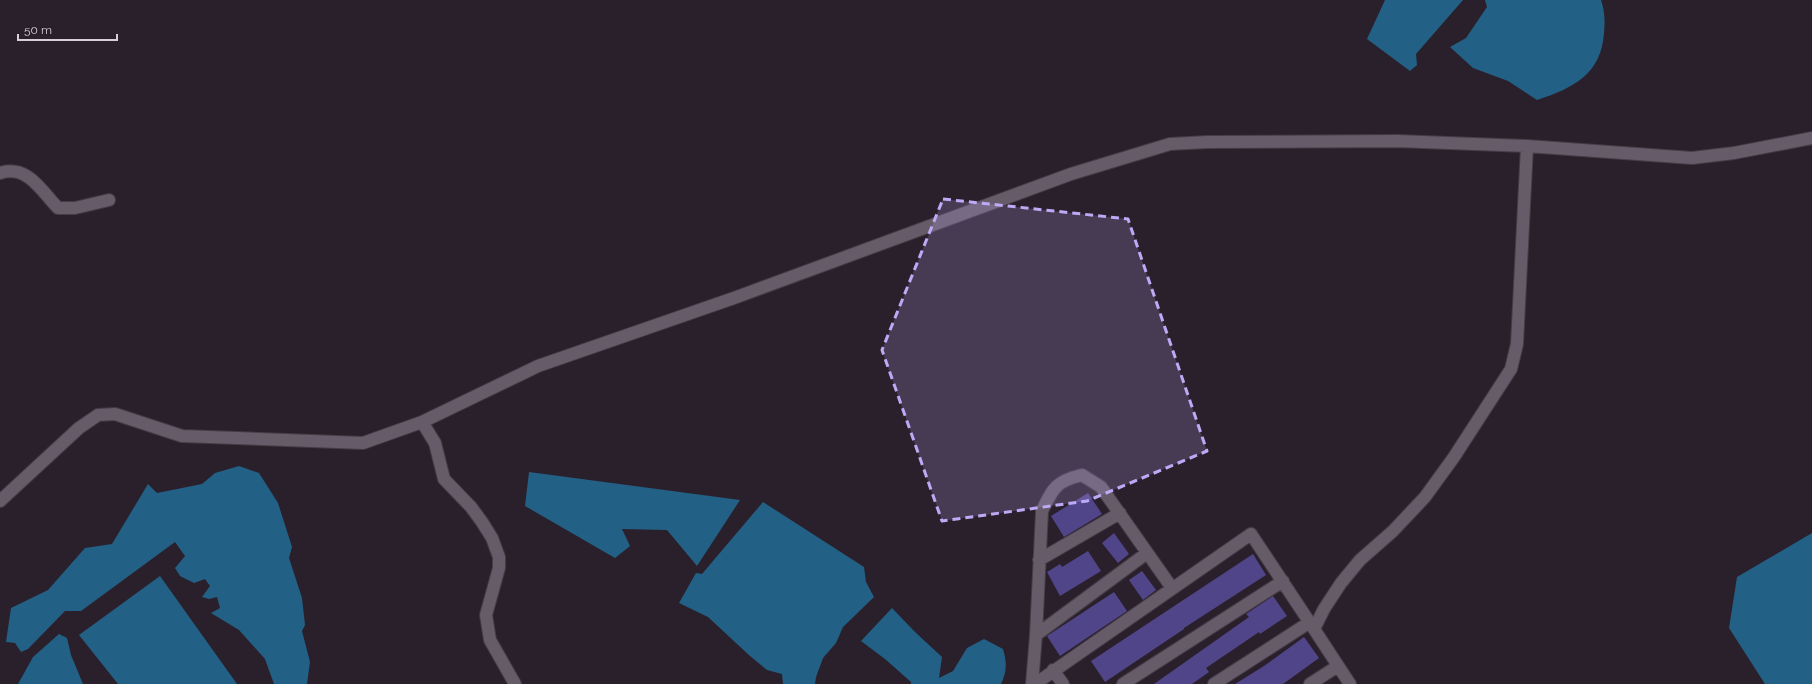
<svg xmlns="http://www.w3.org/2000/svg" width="1812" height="684" font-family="Raleway,sans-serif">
<rect width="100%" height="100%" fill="#2a202b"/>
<path fill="#236085" d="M1385 0H1463L1416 54 1417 65 1410 71 1367 39Z
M1485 0H1601C1605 12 1605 21 1604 33 1601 75 1573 88 1537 100L1508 81 1473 68 1450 47 1466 38 1487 7Z
M239 466 259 473 278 503 292 547 289 558 302 598 305 625 302 631 310 662 307 684H274L265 659 239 630 211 613 220 608 217 597 209 599 202 597 210 586 205 579 194 583 180 576 175 568 185 556 175 542 81 611H65L28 649 21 652 15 643 6 642 11 608 48 590 85 548 112 544 148 484 157 493 202 484 215 473Z
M529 472 740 500 697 566 667 530 622 529 630 546 615 558 525 506Z
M763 502 864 567 866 582 874 597 843 627 836 643 823 658 816 677 815 684H783L782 674 767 670 750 656 708 617 679 603 696 573 702 574Z
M1812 533V684H1765L1729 628 1737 577Z
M160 576 237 684H118L79 635Z
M892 608 915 632 942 657 939 678 953 671 967 648 984 639 1003 649C1007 663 1007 671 1001 684H911V682L885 659 861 641Z
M59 634 67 638 71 655 83 684H18L33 657Z"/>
<path fill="#514589" d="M1088 493 1102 514 1064 537 1051 516Z
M1114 533 1129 554 1118 563 1102 543Z
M1088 551 1101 571 1060 596 1047 572 1060 564 1062 567Z
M1253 554 1266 575 1184 628V629L1105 682 1091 661Z
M1142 571 1156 590 1143 600 1129 580Z
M1114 592 1127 611 1060 656 1047 636Z
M1273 596 1287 616 1260 634 1259 632 1206 668 1209 672 1192 684H1154L1249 617 1246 614Z
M1304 637 1319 658 1283 684H1235L1264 666Z"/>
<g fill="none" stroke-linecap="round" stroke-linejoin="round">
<defs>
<path id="minor" d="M0 173C28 164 42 192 58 208H75L109 200
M422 422 435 443 444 479 471 507 482 522 492 538 499 557V568L486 615 490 640 515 684
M0 501 79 428 98 415 115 414 182 436 363 443 422 422 538 366 734 298 1071 174 1170 144 1207 142 1397 141 1527 146 1692 158 1734 153 1812 138
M1039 560 1120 513
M1036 635 1147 553
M1053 670 1063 684
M1032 684 1036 635 1042 511C1053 488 1056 481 1082 475L1101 487 1172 588
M1035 684 1251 534 1314 629
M1123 684 1283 581
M1214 684 1310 622
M1310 684 1338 666
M1350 684 1314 629 1324 609 1341 583 1360 560 1393 531 1425 497 1454 457 1511 369 1517 344 1527 146"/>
</defs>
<use href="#minor" stroke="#453c47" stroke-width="14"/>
<use href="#minor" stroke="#665b68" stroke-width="12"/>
</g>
<path fill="#bcaaf6" fill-opacity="0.2" stroke="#bcaaf6" stroke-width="3" stroke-dasharray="8 5" stroke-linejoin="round" d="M943 199 1128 219 1207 451 1087 501 942 521 882 350Z"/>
<path d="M18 34v6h99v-6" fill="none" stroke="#d6cfd7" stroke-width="2"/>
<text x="24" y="34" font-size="12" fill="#d6cfd7" stroke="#2a202b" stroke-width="3" paint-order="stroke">50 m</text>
</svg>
